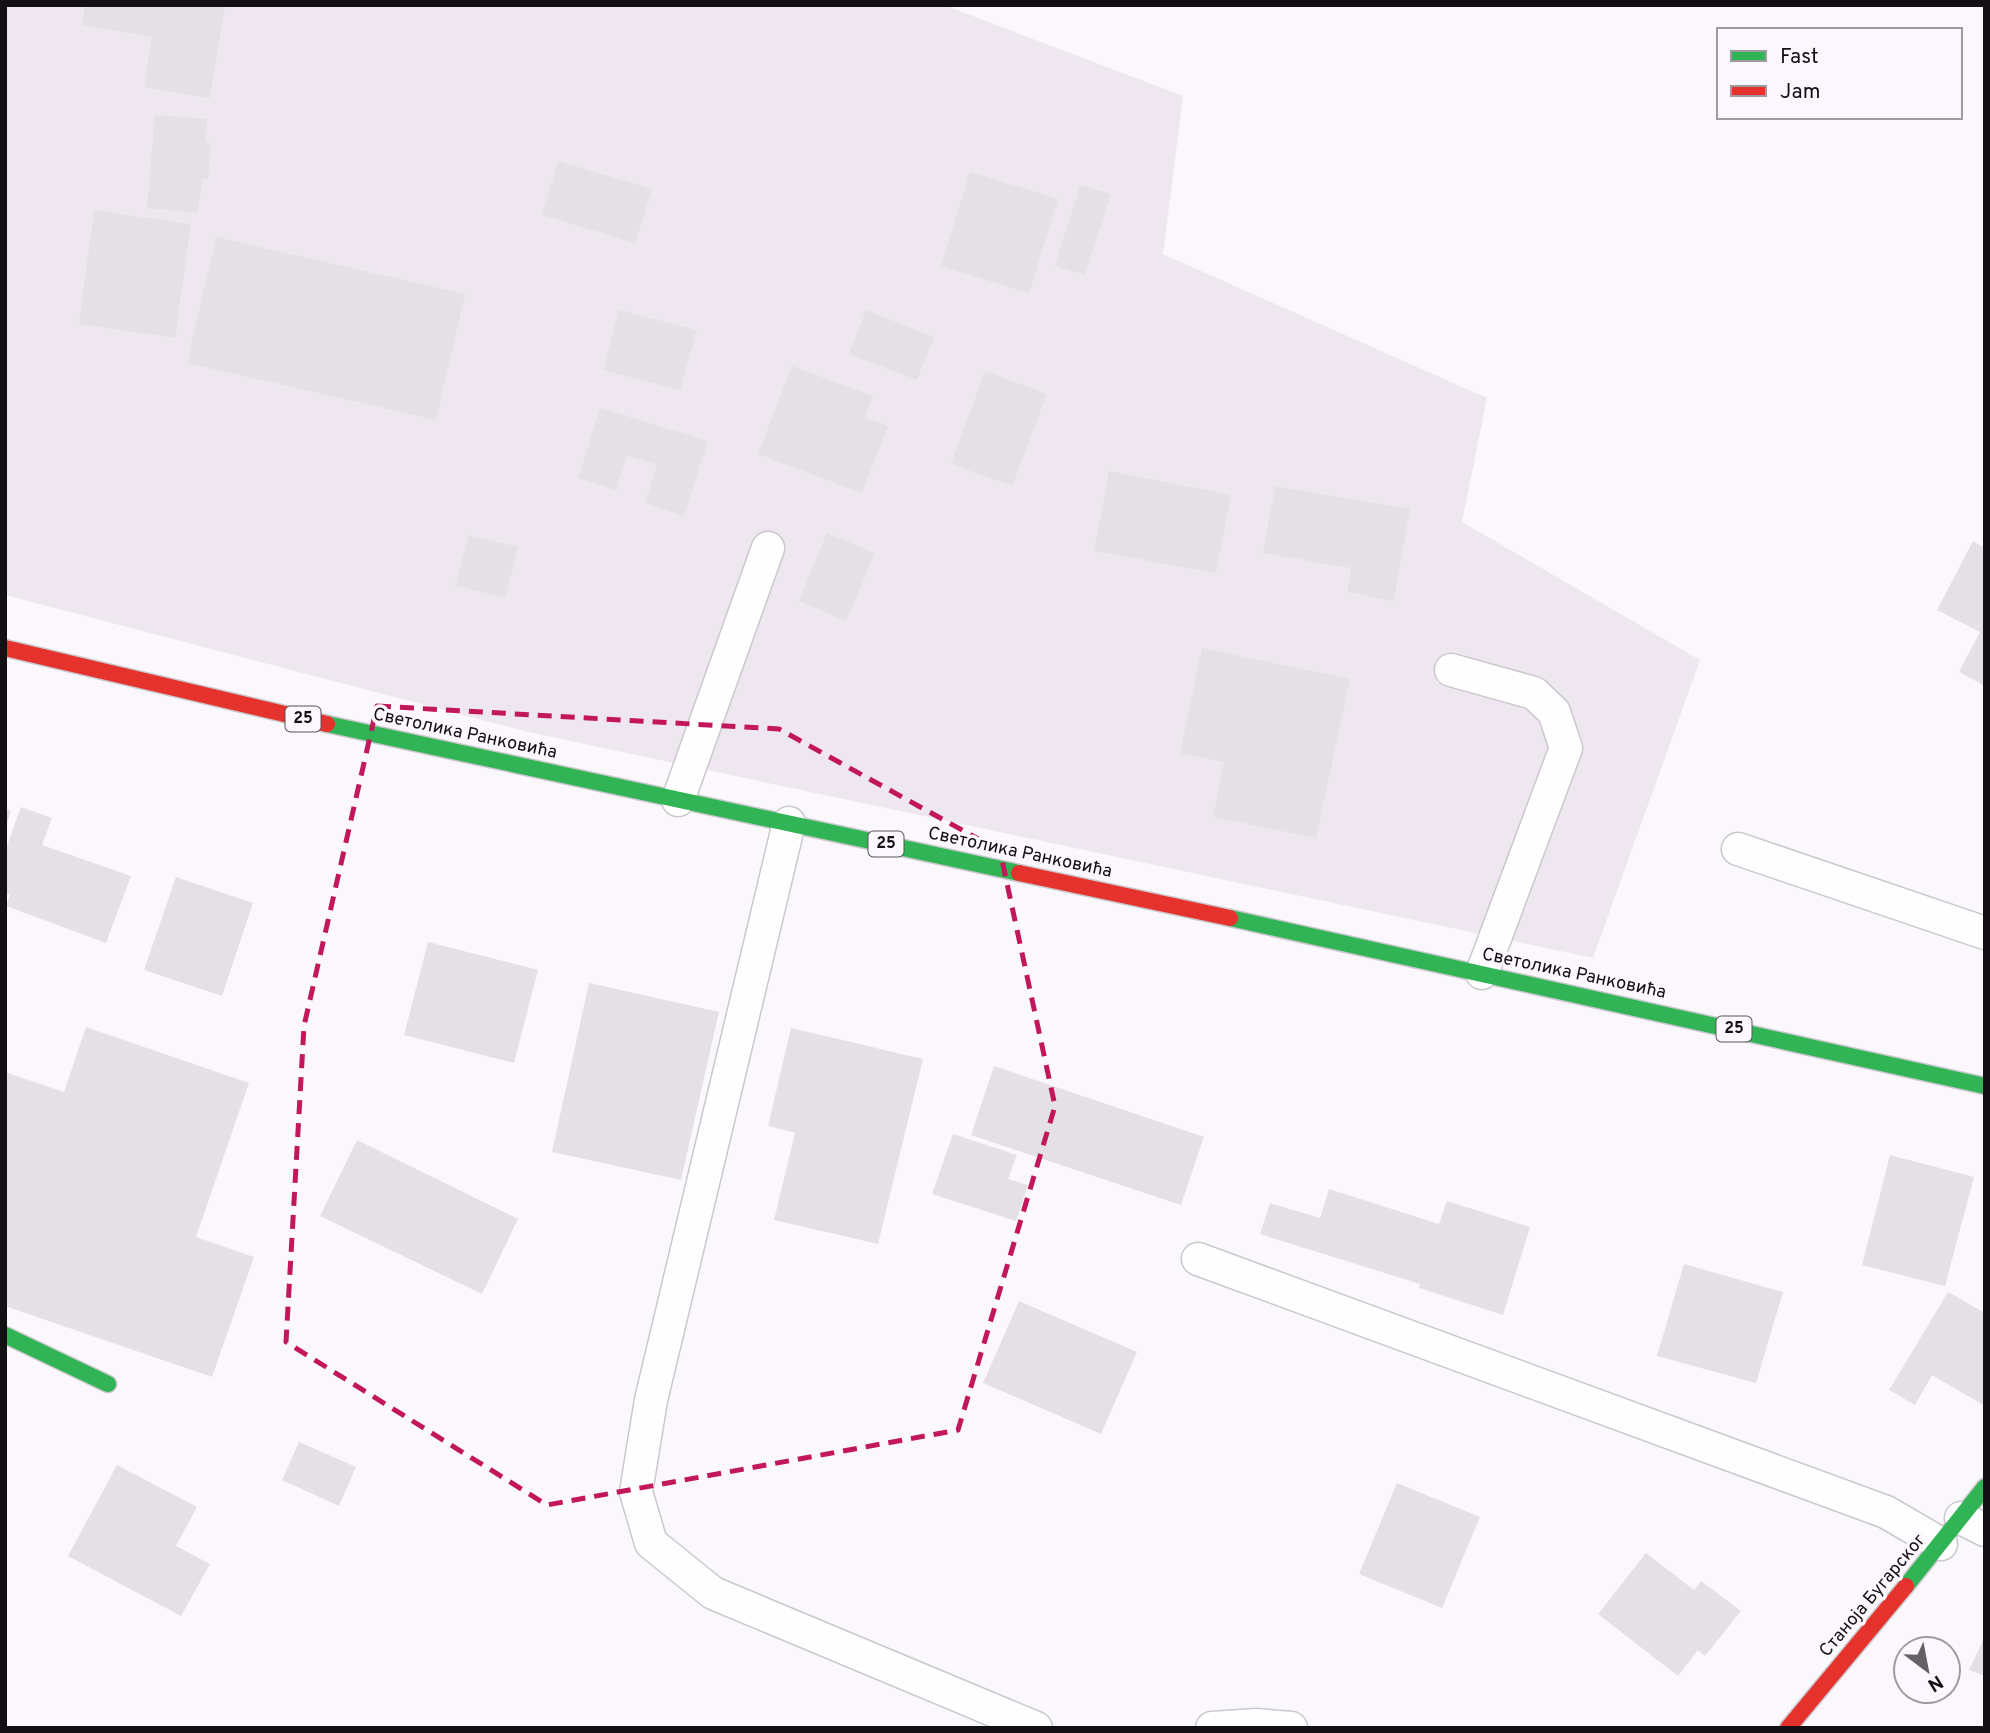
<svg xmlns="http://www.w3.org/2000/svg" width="1990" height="1733" font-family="Overpass,sans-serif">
<rect width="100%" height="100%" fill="#fbf8fd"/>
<path fill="#eee7f0" d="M5 5H944L1183 96 1163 254 1487 398 1462 522 1700 660 1593 958 528 732 5 595Z"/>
<path fill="#e4e1e5" d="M85 5H225L210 98 144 87 152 37 82 25Z
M155 115 207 119 205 142 211 143 208 179H202L198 213 147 208Z
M558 161 652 189 635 243 542 215Z
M970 172 1058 199 1029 293 941 266Z
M1080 185 1111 194 1085 275 1055 266Z
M94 210 191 224 175 338 79 324Z
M216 237 465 294 436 420 187 363Z
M619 310 697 330 680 390 603 370Z
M866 310 934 337 917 380 849 354Z
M792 366 873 396 865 418 888 426 862 493 758 454Z
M985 371 1047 394 1012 486 951 464Z
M600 408 708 441 684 516 645 503 657 465 627 455 616 490 578 478Z
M1109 471 1231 495 1216 573 1094 551Z
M1275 486 1410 509 1394 601 1347 592 1351 568 1263 553Z
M827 533 875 553 846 621 799 601Z
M469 535 518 547 505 598 455 585Z
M1973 541 1985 548V686L1959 672 1980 632 1937 610Z
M1202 648 1350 679 1316 838 1213 817 1224 762 1180 753Z
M21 807 52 818 42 845 131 876 106 943 6 906 10 895 5 893V851Z
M5 809 11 811 6 826H5Z
M176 877 253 903 222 996 144 970Z
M428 942 538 970 514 1063 404 1035Z
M589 983 719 1012 681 1180 552 1152Z
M86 1027 249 1083 196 1237 254 1257 212 1377 5 1306V1072L64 1092Z
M791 1028 923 1059 878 1244 774 1220 795 1133 768 1126Z
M994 1066 1204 1137 1181 1205 971 1135Z
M953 1134 1017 1155 1008 1179 1028 1185 1016 1221 932 1194Z
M357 1140 518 1219 482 1294 320 1216Z
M1890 1155 1974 1177 1945 1286 1862 1265Z
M1329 1189 1439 1224 1447 1201 1530 1227 1503 1315 1419 1288 1420 1284 1260 1234 1270 1203 1320 1218Z
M1684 1264 1783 1292 1756 1383 1657 1356Z
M1948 1292 1985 1313V1406L1932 1375 1915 1405 1889 1390Z
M1019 1301 1137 1352 1101 1434 983 1383Z
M299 1442 356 1467 339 1506 282 1480Z
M117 1465 197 1507 176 1546 210 1564 181 1616 68 1556Z
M1397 1483 1480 1517 1442 1608 1359 1574Z
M1646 1553 1694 1590 1701 1581 1741 1611 1705 1656 1698 1650 1678 1676 1598 1614Z
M1985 1636V1676L1969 1670Z"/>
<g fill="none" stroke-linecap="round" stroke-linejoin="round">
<defs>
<path id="lane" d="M1451 670 1534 693 1554 712 1566 748 1482 973
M678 800 768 548
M789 823 651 1400 636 1492 651 1543 713 1593 1036 1728
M1738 849 1985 933
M1198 1259 1886 1512 1941 1544
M1961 1518 1985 1530
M1212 1728 1256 1725 1291 1728"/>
<path id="fast" d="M327 724 1019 873
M1230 918 1985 1086
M5 1335 108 1384
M1906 1586 1985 1487"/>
<path id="jam" d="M5 648 327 724
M1019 873 1230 918
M1788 1728 1906 1586"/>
</defs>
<use href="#lane" stroke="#cbc8cc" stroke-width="35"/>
<use href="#fast" stroke="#cbc8cc" stroke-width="19"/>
<use href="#jam" stroke="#cbc8cc" stroke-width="19"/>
<use href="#lane" stroke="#fefeff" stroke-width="32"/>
<use href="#fast" stroke="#30b455" stroke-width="16"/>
<use href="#jam" stroke="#e5322d" stroke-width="16"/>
</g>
<path fill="none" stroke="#c2185b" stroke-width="5" stroke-dasharray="14 9" stroke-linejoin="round" d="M377 706 779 729 1000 851 1055 1106 958 1430 547 1505 286 1342 304 1026Z"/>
<g text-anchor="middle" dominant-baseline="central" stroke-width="7" stroke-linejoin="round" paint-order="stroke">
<g fill="#fcf7fe" stroke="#585559" stroke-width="2">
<rect x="285.5" y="706.5" width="35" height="25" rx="5"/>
<rect x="868.5" y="831.5" width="35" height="25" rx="5"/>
<rect x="1716.5" y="1016.5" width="35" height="25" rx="5"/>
</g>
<g font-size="16" font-weight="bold" fill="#121012">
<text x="303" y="719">25</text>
<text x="886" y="844">25</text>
<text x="1734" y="1029">25</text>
</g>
<g font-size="18" fill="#121012" stroke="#fcf7fe">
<text transform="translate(465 734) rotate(12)">Светолика Ранковића</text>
<text transform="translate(1020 853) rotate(12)">Светолика Ранковића</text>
<text transform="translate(1574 974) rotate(12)">Светолика Ранковића</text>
<text transform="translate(1873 1596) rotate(-50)">Станоја Бугарског</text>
</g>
</g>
<rect width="1990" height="1733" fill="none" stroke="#121012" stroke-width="14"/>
<rect x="1717" y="28" width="245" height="91" fill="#fcf7fe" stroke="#9e9ba0" stroke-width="2"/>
<rect x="1731" y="51" width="35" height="10" fill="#30b455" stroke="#9e9ba0" stroke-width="2"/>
<text x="1780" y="63" font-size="21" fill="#121012">Fast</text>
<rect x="1731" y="86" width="35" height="10" fill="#e5322d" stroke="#9e9ba0" stroke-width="2"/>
<text x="1780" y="98" font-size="21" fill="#121012">Jam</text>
<g transform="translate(1927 1670) rotate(148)"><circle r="33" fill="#fcf7fe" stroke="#9e9ba0" stroke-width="2"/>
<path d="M0-5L12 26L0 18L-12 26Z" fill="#646164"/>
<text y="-10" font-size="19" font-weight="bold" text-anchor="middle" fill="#121012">N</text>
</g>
</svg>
